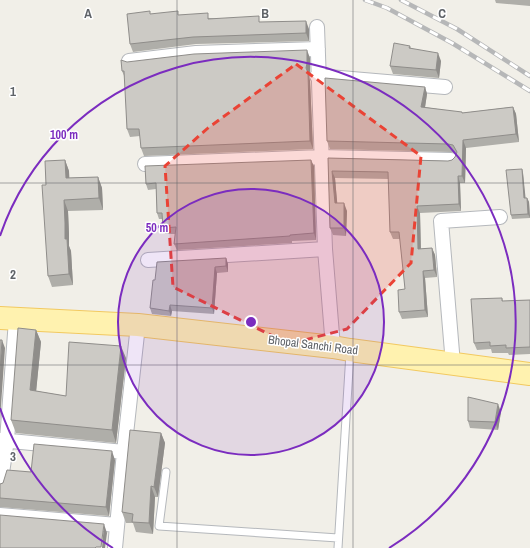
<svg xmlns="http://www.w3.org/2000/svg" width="530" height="548" font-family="'Archivo Narrow',sans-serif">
<rect width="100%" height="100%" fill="#f1efe8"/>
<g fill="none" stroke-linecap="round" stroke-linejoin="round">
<defs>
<path id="lane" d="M166 472 159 526 338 538
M338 548 350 353"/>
<path id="street" d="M317 27 325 249 333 347
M129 61 196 53 318 49
M317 76 445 87
M145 164 321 157 451 160
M148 260 325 249
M453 364 441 221 500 217
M0 440 124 452
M0 486 7 440 16 320
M0 515 117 525
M115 548 124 452 138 325"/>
<path id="primary" d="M0 318 138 325 333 347 350 350 530 374"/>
</defs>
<use href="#lane" stroke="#b5b8bc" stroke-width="9"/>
<use href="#street" stroke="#b5b8bc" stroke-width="16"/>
<use href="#primary" stroke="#f2c960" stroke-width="24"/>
<use href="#lane" stroke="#fff" stroke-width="7"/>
<use href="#street" stroke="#fff" stroke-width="14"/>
<use href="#primary" stroke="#fff2af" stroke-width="22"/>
<defs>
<path id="rail" d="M365 0 387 8 452 43 530 91
M401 0 457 29 530 76"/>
</defs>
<use href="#rail" stroke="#b6b7b8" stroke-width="4.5"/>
<use href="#rail" stroke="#fff" stroke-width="3" stroke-dasharray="9" stroke-linecap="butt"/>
</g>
<path fill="#afaea9" d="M495 0H530V6L496 3Z
M151 14 179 15 210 18 261 22 309 29V41L196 44 133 52 130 44Z
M410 46 411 48 441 61 439 78 393 74 390 66Z
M310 58V71L309 76 310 81 313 149 144 156 141 148 140 136 130 137 127 129 125 78 122 71 127 62Z
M425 87 427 94 425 107 462 113 513 107 516 114 519 142 466 148 465 183H460L461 211 420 213 421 249 432 248 435 255 437 277 425 278 428 317 402 319 399 312 405 289 400 239H393L390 232 389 179 335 178 337 203 347 211 346 236 333 235 330 228 328 158 448 161 452 160 455 157 456 154V153L451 152 330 149 327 141Z
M65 160 69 171V178L98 177 102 188 103 210 68 211 69 234V246L71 251 73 285 52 287 48 276 46 185Z
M314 166 316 240 292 241V243L177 250 174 244 176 234H165L163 228V219H159L157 213 156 189 148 190 146 184Z
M522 169 523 173 525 198H527L529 202 530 218 512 219 511 215Z
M226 258 228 264V272L217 273 214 314 172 311 171 316 152 314 150 308 155 280Z
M502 298 503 301 530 300V354L509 355 508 353H492L491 349 477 350 474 343Z
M36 330 41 342 36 391 66 396 126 358 116 443 16 433 11 420Z
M501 412 498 430 470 428 468 421Z
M161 433 165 443 158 497H155L153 534 136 532 133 523H126L122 512Z
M115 460 109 516 0 507V484L31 472Z"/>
<path fill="#8f8d8a" d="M306 21 309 29V41L306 33Z
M307 50 310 58V71L309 76 306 68Z
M438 53 441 61 439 78 436 70Z
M308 73 310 81 313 149 310 141Z
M425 87 427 94 424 114 421 107Z
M513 107 516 114 519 142 516 134Z
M463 140 466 148 465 183 462 176Z
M65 160 69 171 70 189 66 178Z
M311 160 314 166 316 240 314 233Z
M522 169 523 173 526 202 524 198Z
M332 171 335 178 338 211 335 203Z
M458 176 460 183 461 211 459 204Z
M98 177 102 188 103 210 99 198Z
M527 198 529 202 530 218 528 214Z
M64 200 68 211 69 234V246L71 251 73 285 69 274 65 239Z
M344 203 347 211 346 236 344 228Z
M417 206 420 213 421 256 418 249Z
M432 248 435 255 437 277 434 270Z
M226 258 228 264V272L226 266Z
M215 267 217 273 214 314 212 308Z
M423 271 425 278 428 317 425 310Z
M170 305 172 311 171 316 169 311Z
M36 330 41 342 35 403 30 390Z
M2 340 5 348 0 420V371Z
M121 346 126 358 116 443 112 430Z
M498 404 501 412 498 430 495 422Z
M161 433 165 443 158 497 154 487Z
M112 451 115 460 109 516 106 507Z
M151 486 155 497 153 534 149 523Z
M104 524 107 533 105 548H102Z"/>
<path fill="#cccac5" stroke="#8f8d8a" d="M150 11V14L178 11V15L208 13V19L259 16V22L306 21V33L193 37 130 44 127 14Z
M394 43 410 46 409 48 438 53 436 70 390 66Z
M307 50V63L306 68 308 73 310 141 141 148 139 129H127L124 71H122L121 60 127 62 194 54Z
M325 78 425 87 421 107 462 112V113L513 107 516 134 463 140 462 176H458L459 204 417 206 418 249 432 248 434 270 423 271 425 310 399 312 398 290 405 289 399 232H390L388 172 332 171 335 203H344V228H330L328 158 448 161 452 160 455 157 457 152 453 145 448 144 327 141Z
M65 160 66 178 98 177 99 198 64 200 65 223V239H67L69 274 48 276 42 185H46L45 161Z
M311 160 314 233 290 235V236L174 244 176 227 163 228 162 213H157L156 183 146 184 145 166Z
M522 169 524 198H527L528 214 511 215 506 170Z
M226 258V266L215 267 212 308 170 305 169 311 150 308 153 280H155L157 262Z
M502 298V301L530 300V347L506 348V345L490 346V342L474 343 471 299Z
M18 328 36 330 30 390 66 396 69 342 121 346 112 430 11 420Z
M0 340H2L0 371Z
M468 397 498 404 495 422 468 421Z
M130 430 161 433 154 487 151 486 149 523 132 522 133 514 122 512Z
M34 444 112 451 106 507 0 498V484L3 483 7 470 31 472Z
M0 515 104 524 101 547H96L95 548H0Z"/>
<path fill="#ea4335" fill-opacity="0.2" stroke="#ea4335" stroke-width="3" stroke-dasharray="8 5" stroke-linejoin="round" d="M296 64 421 156 411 263 347 329 289 344 173 287 165 166 208 128Z"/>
<path fill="none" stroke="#5f6368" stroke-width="1" stroke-opacity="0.55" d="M177 0V548M353 0V548M0 183H530M0 365H530"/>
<circle cx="251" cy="322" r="133" fill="#7b2cbf" fill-opacity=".12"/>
<g fill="none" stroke="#7b2cbf" stroke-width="2">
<circle cx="251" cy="322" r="133"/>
<path d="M113 548A265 265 0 0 1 0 408M0 236A265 265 0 1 1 389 548"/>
</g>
<g text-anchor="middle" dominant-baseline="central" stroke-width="3" stroke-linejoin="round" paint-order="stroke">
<g font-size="12" fill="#5f6368" stroke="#fff">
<text transform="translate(313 345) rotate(7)">Bhopal Sanchi Road</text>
</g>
</g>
<g font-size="13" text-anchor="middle" font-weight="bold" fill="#5f6368" stroke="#fff" stroke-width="3" stroke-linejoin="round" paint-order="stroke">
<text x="88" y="18">A</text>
<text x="265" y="18">B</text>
<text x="442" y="18">C</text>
<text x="13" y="96">1</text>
<text x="13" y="279">2</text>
<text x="13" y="461">3</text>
</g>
<circle cx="251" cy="322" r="6" fill="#7b2cbf" stroke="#fff" stroke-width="2"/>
<g font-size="12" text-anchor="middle" font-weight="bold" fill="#7b2cbf" stroke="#fff" stroke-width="3" stroke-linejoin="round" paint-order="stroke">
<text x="64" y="139">100 m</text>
<text x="157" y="232">50 m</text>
</g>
</svg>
